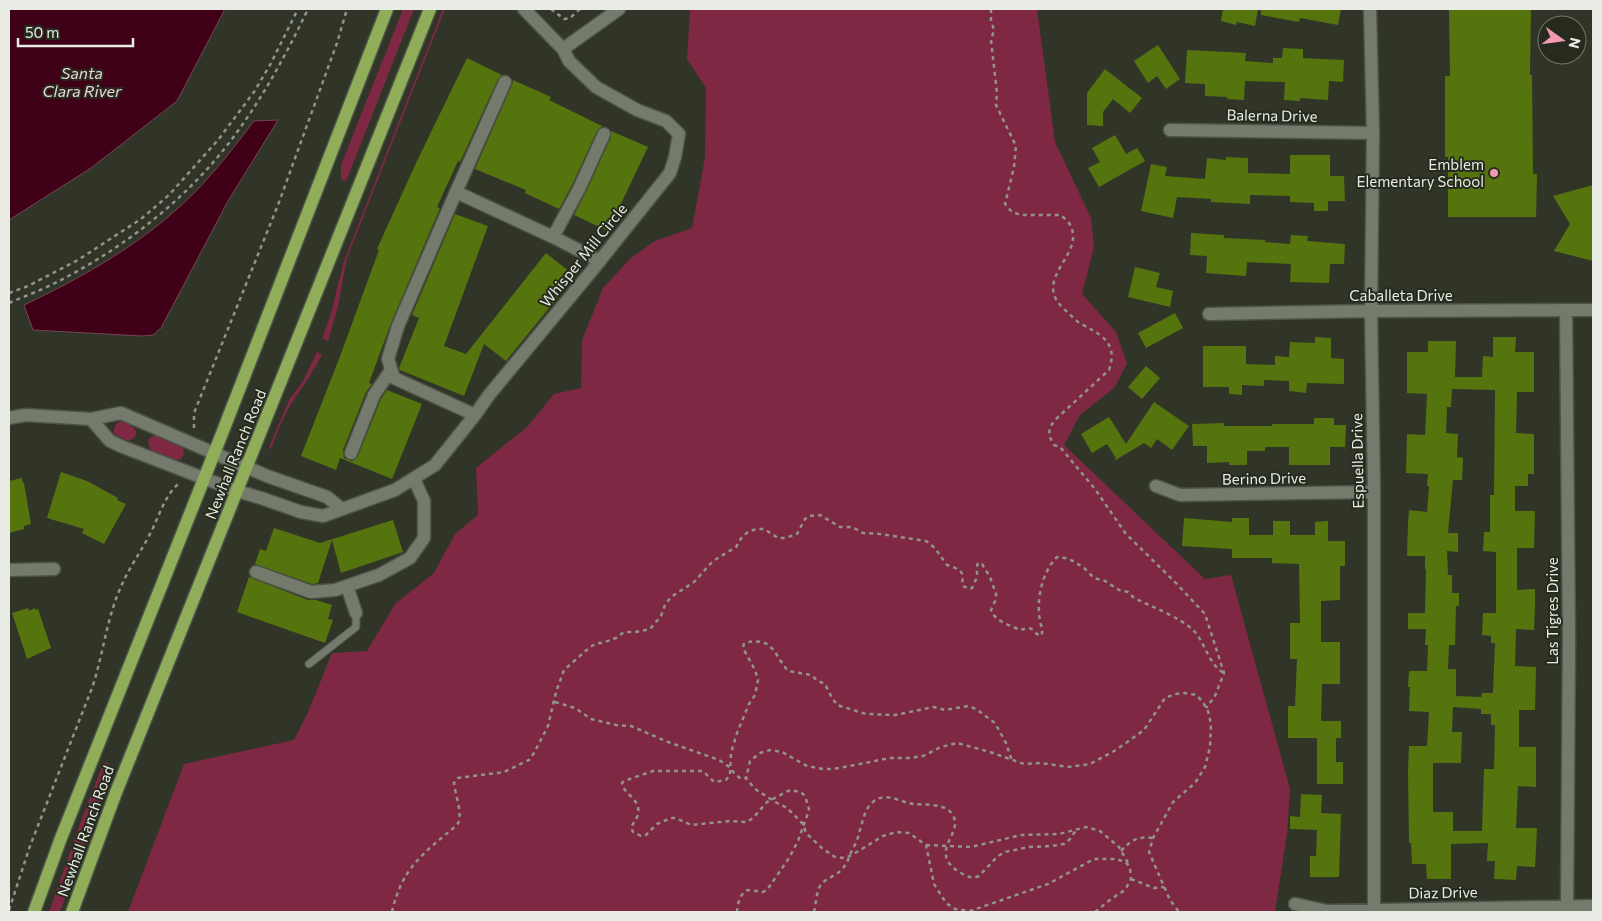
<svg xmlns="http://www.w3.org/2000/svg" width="1602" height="921" font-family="Commissioner,sans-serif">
<rect width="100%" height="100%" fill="#303528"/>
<path fill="#7f2844" d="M403 9H414L347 179 344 181 341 179V165Z
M443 9H445L347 258 338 306 328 341 322 338 330 317 344 261Z
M690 9H1037L1055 142 1091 218 1094 247 1082 294 1116 332 1127 363 1115 387 1080 415 1064 445 1205 579 1231 575 1290 789 1287 834 1275 912H128L184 764 294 740 309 710 332 653 367 651 395 604 434 573 455 534 478 515 476 468 528 426 554 394 581 388 582 340 603 288 631 258 655 241 692 228 705 158 706 88 687 59Z
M317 352 322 354C314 372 302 387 291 404 283 418 277 432 272 447L268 450 289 400 303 381Z
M121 421C131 424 146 434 128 441L114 434C114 427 114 424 121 421Z
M157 435C167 439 184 441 184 454L181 459 176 460 152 451 149 447 148 440 151 437Z
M106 762 110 766 106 789 91 826 60 912H49L81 821 103 764Z"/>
<path fill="#400018" stroke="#724755" d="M9 9H225L177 101 91 168 9 220Z
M278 120 228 201 161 328 153 335 142 336 33 330 24 305C85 276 145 242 193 194 215 172 235 146 254 121Z"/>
<path fill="#56740e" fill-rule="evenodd" d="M1223 9H1258L1255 26 1237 22 1236 25 1221 21Z
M1261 9H1341L1338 25 1300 18 1299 22 1261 15Z
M1449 9H1531L1530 75H1532L1533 174H1537L1536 217H1448V157H1445V76H1450Z
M1158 45 1180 79 1166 89 1157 76 1148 83 1134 61Z
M1283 48 1303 49V58L1344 60 1343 82 1329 81 1328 100 1300 98V101L1284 100 1285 82 1245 81 1244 100 1227 99V97L1205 96V84L1185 83 1187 50 1246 53 1245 61 1273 63V58H1282Z
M467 58 502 75 498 79 460 162 458 161 437 207 440 208 391 323 369 383 372 384 366 392 343 450 344 458 352 461 358 456 381 399 387 390 422 404 392 479 340 458 336 470 301 456 339 359 379 250 377 249 416 163Z
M1105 69 1142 98 1130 113 1113 99 1103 112V126L1087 125V93Z
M513 80 551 97 549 100 602 126 597 131 572 185 559 209 525 193 526 190 475 169 512 85Z
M611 131 648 147 608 231 574 215 586 192 611 137Z
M1115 135 1126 154 1137 148 1145 161 1099 187 1088 168 1100 162 1092 148Z
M1290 155H1330V176H1344L1345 201H1328V211H1314V203L1290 202V196L1250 195V204L1211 202V199L1177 197 1173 218 1141 211 1151 164 1167 167 1165 176 1205 179 1207 158 1226 160V157L1248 158V173L1290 174Z
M1593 185V261L1554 251 1570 224 1553 196Z
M455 214 488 226 444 346 466 354 546 253 575 276 506 361 484 344 464 396 400 370 399 368 419 318 412 315Z
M1191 233 1224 235V238L1265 240V242L1290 244 1291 235 1308 236 1307 241 1345 244 1344 264H1330L1329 283 1290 282 1291 264 1247 262 1246 276 1206 273 1207 256 1190 255Z
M1135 267 1160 273 1156 287 1173 291 1170 307 1128 297Z
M1175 313 1183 328 1146 348 1138 333Z
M1315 337 1331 338V358L1344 359V384L1307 383 1306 393 1289 391V381L1264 380V386L1242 385V395L1229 394V387H1203V346H1246V364L1275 365V356L1289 357 1290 342 1315 343Z
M1493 337H1516L1515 352H1534V392H1517L1516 433 1534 434V474H1528V486H1515V511H1535L1534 548H1517V590L1535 589V606L1534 630 1516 629 1515 666 1536 667 1535 710H1519V747H1536V787L1518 786 1516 828H1537L1535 867 1517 866 1516 880 1494 879 1495 861H1487L1488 843 1451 844V879H1427L1426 864H1412L1411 843H1409L1408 771 1409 746H1427L1429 712 1409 711 1410 687H1408L1409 671H1427L1428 645H1425L1426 629H1408V613H1425L1426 569H1425V556H1407L1408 524 1409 510 1427 512 1429 486H1427L1428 474 1406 473 1407 434 1425 435 1427 394 1407 393V352H1428V341H1456L1455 377H1482L1483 356 1493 357ZM1452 389 1495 390 1494 495H1490V532H1484L1483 551 1496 552V613H1483L1482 635 1491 636V643H1495L1493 693H1482L1481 697 1456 696V669H1448L1449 645H1455L1456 606H1459V593H1452V575H1448L1447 551 1458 552V533H1448L1453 480H1462L1463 458 1457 457 1458 434 1446 433 1447 407H1451ZM1453 707 1481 709V714H1491V725H1495L1494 769H1484L1482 831H1453V812H1433V763H1461L1462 732H1452Z
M1146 366 1160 378 1142 399 1128 387Z
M1154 402 1189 426 1172 450 1157 439 1151 448 1144 443 1114 461 1116 458 1107 444 1092 453 1081 434 1109 417 1126 444Z
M1314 418H1334V425H1346L1345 447H1330V465H1289V447H1265V451H1247V465H1229V462L1207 463V446H1193L1192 424 1224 423V426H1272V424H1314Z
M61 472 87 481 118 498 117 500 126 504 104 544 82 533 84 529 47 518Z
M22 478 23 483H24L31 524 24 526V529L9 533V481Z
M1184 518 1232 522V518H1249V535H1273V521H1290V535H1315V522L1328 521V541H1345V566H1340V600L1321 601V642H1340V684H1322L1321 721H1341V738H1336V762H1343V784H1317V738H1288V706H1295L1297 659H1290V623H1300L1299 564 1272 563V558H1232V549L1182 546Z
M393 520 403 552 341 573 332 540 318 583 312 584 255 564 260 549 266 551 274 528 320 543Z
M249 577 308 600H316L332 605 328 619 333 620 325 643 237 612Z
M28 608 29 611 35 608V610L38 609 51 648 27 659 12 613Z
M1301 794 1322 795 1321 813 1341 814 1339 877H1310V856H1316L1317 830 1290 829V816L1300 817Z"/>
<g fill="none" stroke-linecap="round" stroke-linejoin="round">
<defs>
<path id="lane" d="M309 664 356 627V613"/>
<path id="street" d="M1370 9 1373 133 1371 311 1374 492V912
M563 49 619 9
M1170 130 1373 133
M456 192 505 82
M553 237 579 189 604 134
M1566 310 1569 640 1567 912
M1209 314 1371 311 1593 310
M475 415 394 378 388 359 398 326 456 192 553 237 600 261
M9 418 26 415 91 419 121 413 267 476 327 497 342 509
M91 419 110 441 123 447 237 491 261 498 301 512 323 516 395 490 435 465 475 415 489 395 590 273 670 173 675 157 679 134 666 121 637 110 596 87 569 61 563 49 524 9
M351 453 374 395 391 370
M1156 486 1180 495 1374 492
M9 570 54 569
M256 572 311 592 335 590 379 575 410 558 424 538V501L414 479
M347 586 356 613
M1295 904 1327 911 1593 906"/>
<path id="primary" d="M34 912 61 838 223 431 387 9
M72 912 115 795 430 9"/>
</defs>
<use href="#lane" stroke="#4e5347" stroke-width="9"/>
<use href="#street" stroke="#4e5347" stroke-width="15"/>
<use href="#primary" stroke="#4e5347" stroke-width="15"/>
<path stroke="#90948a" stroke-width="2.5" stroke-dasharray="4 4" stroke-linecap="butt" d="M551 9 564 19 570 18 580 9
M991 9V20L994 30 991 40 997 93 996 105 1016 146 1014 167 1005 204 1012 212 1021 215H1060C1063 217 1067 220 1069 223 1086 250 1044 271 1055 297 1057 302 1060 305 1064 309 1069 313 1073 318 1078 322 1099 334 1119 341 1109 370L1056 419C1048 428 1047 434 1054 445L1060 447 1095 489 1126 534 1174 581 1205 614 1224 673 1215 696 1206 708
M9 293 28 286 78 260 141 219 169 195 218 140 254 92 270 65 298 9
M9 303C25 296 42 290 57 282 124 248 187 199 232 139 262 99 286 55 308 9
M194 428V413L278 205 337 43 347 9
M555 702 575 708 591 719 616 725 631 726 668 742 719 760 728 766 736 775 741 779 746 778
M926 845 971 847 1021 835 1059 834 1086 827 1100 831 1119 847 1128 863
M1121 851C1131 840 1138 836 1152 838
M1131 879 1154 888 1164 887
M9 910 30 846 92 688C103 656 106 621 120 589 128 569 141 552 151 532 160 514 164 497 179 483
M392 912C402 867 424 853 457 825 464 816 455 795 454 783L458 778 504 772 529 760 534 753 548 726 556 692 564 670 590 647 597 643H602L616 638 624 632H636L650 629 661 616 665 605 671 597 694 582 713 561 736 547 742 537 748 532 756 529H764L778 538H785L797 534 805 519 809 516 820 515 840 527H852L863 533 880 534 926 541C936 547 940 556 947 565 956 568 966 571 962 582L963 586 970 589 972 588 977 577V566L978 563 982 564 990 577 996 594V599L991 610C994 621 1010 625 1020 630 1036 625 1030 632 1041 636 1044 629 1041 627 1040 621 1036 600 1042 572 1057 557L1065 558 1073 561 1084 568 1094 578 1105 581 1119 590 1128 592 1134 598C1152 607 1182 618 1195 632 1206 645 1209 665 1224 673
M737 912C737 905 741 889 750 890 755 890 758 892 763 892L767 890 789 858 798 841 807 816 809 809 805 796 801 792 790 790 767 802 753 818 747 822 730 821 691 825 676 818H671L657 824 646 835 641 836 633 832 631 828C633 823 637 819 638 814 641 799 624 795 622 783L624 781 653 771H703L714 782 726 780 730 775 731 753 737 733 749 704 755 695 758 680 755 670 743 648 744 643C773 636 773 653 788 671L811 675 818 681 825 684 831 696 837 705 866 714 895 715 934 707 945 710 968 706 976 709 995 723 1006 743 1012 761
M814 912C816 904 816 894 820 886 825 878 835 877 841 870 847 865 849 857 852 850 855 845 858 839 859 833 863 822 864 809 873 802 885 791 900 802 913 804 924 805 945 803 952 814 966 833 925 852 961 873 968 877 972 879 979 876L998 856 1005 852 1029 847 1052 846 1064 844 1070 839 1076 830
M1095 912 1111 899 1125 890 1131 879 1130 867 1125 862 1116 859H1094L1048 884 970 911 955 909 946 903 934 884 926 845 909 833 896 832 883 836 852 855 844 858 835 857 823 849 806 833 803 824 787 808 777 803 755 789 746 778 750 761 760 753 770 750 782 752 807 766 823 769H834L890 758H910L923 756 941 747 957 743 990 752 1024 764 1041 763 1068 767 1090 764 1116 750 1144 730 1165 698 1175 694 1185 693 1196 695 1202 701 1208 711 1211 724 1210 747 1205 767 1195 783 1173 802 1153 838 1149 852 1170 900 1179 912"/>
<use href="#lane" stroke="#747b6c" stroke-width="7"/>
<use href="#street" stroke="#747b6c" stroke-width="12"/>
<use href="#primary" stroke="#90ae59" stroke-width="12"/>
</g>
<circle fill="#f29aaf" stroke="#262b1e" stroke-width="2" cx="1494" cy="173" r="5"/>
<g text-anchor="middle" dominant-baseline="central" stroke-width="4" stroke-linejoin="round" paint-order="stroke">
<g font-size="15" fill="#e8ece4" stroke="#262b1e">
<text transform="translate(1272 115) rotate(1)">Balerna Drive</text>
<text transform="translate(583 255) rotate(-51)">Whisper Mill Circle</text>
<text x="1401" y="295">Caballeta Drive</text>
<text transform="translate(235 454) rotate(-68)">Newhall Ranch Road</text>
<text transform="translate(1357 461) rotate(-91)">Espuella Drive</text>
<text transform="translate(1264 478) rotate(-1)">Berino Drive</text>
<text transform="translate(1552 611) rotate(-90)">Las Tigres Drive</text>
<text transform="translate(85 831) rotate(-70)">Newhall Ranch Road</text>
<text transform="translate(1443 892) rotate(-1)">Diaz Drive</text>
</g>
<g font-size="15" fill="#e8ece4" stroke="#262b1e" text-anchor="end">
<text x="1484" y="164">Emblem<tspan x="1484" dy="17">Elementary School</tspan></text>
</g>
<g font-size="16" font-style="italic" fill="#eed2d8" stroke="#262b1e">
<text x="82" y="72">Santa<tspan x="82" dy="18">Clara River</tspan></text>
</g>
</g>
<rect width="1602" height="921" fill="none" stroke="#e8ece4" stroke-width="20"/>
<g transform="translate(1562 40) rotate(104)"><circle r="24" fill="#262b1e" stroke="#74786d"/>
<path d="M0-4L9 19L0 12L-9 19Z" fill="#f29aaf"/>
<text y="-8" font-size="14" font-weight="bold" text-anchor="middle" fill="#e8ece4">N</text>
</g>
<path d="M18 38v8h115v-8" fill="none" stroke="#e8ece4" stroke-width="2.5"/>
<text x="25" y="38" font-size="15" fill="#e8ece4" stroke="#262b1e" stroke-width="4" paint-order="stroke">50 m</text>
</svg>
